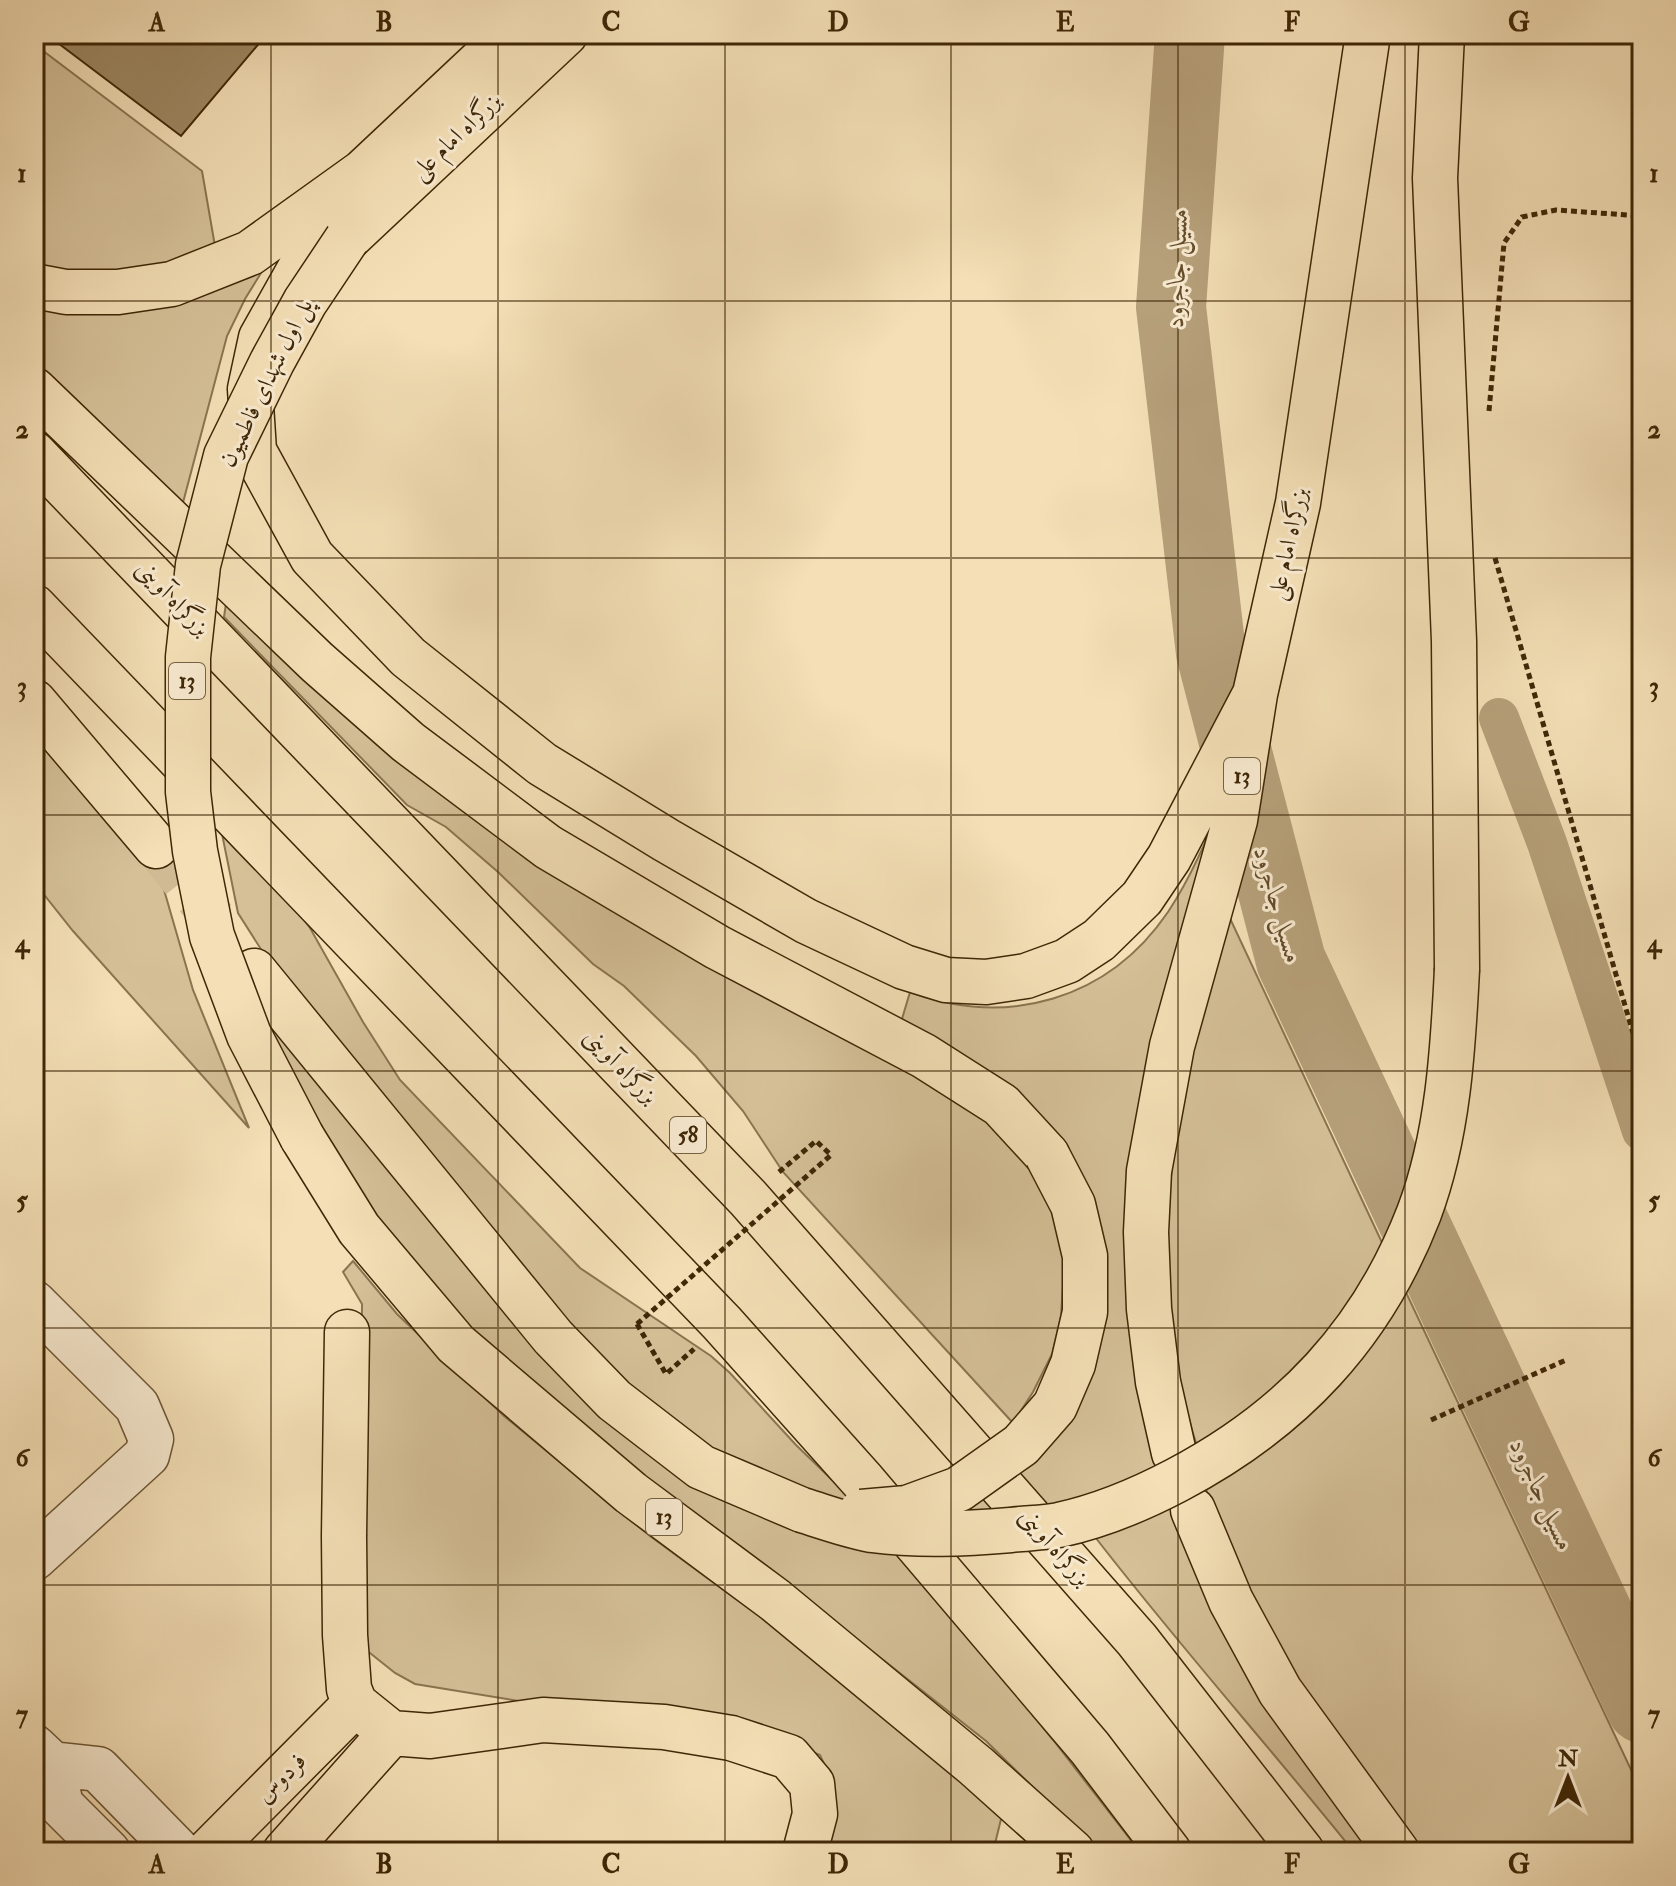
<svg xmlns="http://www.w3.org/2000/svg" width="1676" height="1886" font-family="'IM FELL Double Pica',Amiri,serif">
<rect width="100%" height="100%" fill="#f4dfb6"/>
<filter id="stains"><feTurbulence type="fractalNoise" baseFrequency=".0025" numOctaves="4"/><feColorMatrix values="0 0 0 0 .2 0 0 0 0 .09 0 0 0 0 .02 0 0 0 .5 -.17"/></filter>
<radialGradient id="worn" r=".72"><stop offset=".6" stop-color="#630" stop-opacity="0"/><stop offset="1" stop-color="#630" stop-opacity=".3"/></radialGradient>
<path fill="#d5c098" stroke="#8a7450" stroke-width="2" d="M34 44 202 171 216 252 177 270 34 275Z
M277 247 245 299 227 336 180 514 34 365V301Z
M228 590 329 688 910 1060 1018 1142 1066 1238 1061 1316 1052 1354 1033 1392 1013 1423 783 1172 743 1111 696 1056 624 986 593 964 498 872 446 827 407 805 224 617Z
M34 721 108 809 160 876 193 990 249 1128 73 931 34 882Z
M1234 774 1170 989 1163 1472 1078 1504 936 1520 1024 1459 1090 1231 899 1029 910 992C1008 1028 1108 1000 1168 912 1196 870 1214 821 1234 774Z
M221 829 291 902 310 928 363 1022 400 1080 580 1268 711 1356 730 1373 796 1445 857 1504 733 1470 597 1365 302 1014 238 913Z
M1227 912 1385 1249 1325 1347 1199 1452C1163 1347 1161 1235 1177 1126 1187 1054 1209 983 1227 912Z
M255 993 576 1383 896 1547 1054 1741 1140 1852H1099L986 1741 787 1584 638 1471 461 1320 376 1217 330 1147 274 1039Z
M353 1261 397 1314 504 1416 650 1536 820 1661 1002 1815 993 1852H813L826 1768 820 1755 800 1747 415 1684 395 1673 365 1649 361 1483 362 1304 343 1272Z
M1403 1286 1642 1793V1852H1422L1343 1748 1258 1618 1205 1487Z
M1177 1500 1279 1724 1369 1852H1354C1268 1745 1176 1642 1092 1533Z"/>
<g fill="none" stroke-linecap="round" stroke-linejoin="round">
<path stroke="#b6a07a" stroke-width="40" d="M1499 718 1547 843 1642 1131"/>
<path stroke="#b6a07a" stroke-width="70" d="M1190 34 1171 307 1211 653 1291 961 1642 1708"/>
</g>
<path fill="#9d8762" stroke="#3f2707" stroke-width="2" d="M46 34H267L181 136Z"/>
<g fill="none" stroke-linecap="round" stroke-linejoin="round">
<path stroke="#d0ba93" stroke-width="44" stroke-dasharray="44 22" stroke-linecap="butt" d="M156 846 214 919"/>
<defs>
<path id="minor" d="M34 1303 137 1406 151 1439 147 1455 34 1558
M34 1747 52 1764 61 1805 108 1852
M52 1764 98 1769 179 1852"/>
<path id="major" d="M347 1332 344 1536 345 1635 349 1689 355 1704 391 1733 430 1736 543 1720 664 1727 731 1738 789 1757 812 1784 815 1814 805 1852
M208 1852 355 1704
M285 1852 391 1733"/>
<path id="highway" d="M1442 34 1435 178 1454 641 1457 969
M363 172 307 256 261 338 250 389 254 451 312 557 408 657 542 764 666 840 806 921 904 967 946 980 986 982 1026 976 1067 961 1099 940 1142 898 1169 858 1255 694
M347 239 565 34
M34 286 66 292H118L172 284 250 253 363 172 510 34
M34 390 317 662 408 742 548 847 717 947 924 1056 1001 1105 1047 1155
M34 454 748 1198 1137 1640 1302 1852
M34 607 722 1323 864 1482 1090 1748 1169 1852
M34 702 156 846
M254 971 553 1337 614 1400 701 1467 802 1510
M302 1137 359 1229 456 1344 631 1493 775 1600 976 1766 1072 1852
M1174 1453 1158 1382 1149 1309 1146 1232 1149 1171 1172 1046 1235 820 1255 694 1298 503 1368 34
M1193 1510 1231 1601 1280 1691 1397 1852"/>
</defs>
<use href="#minor" stroke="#6c5533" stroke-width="47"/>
<use href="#major" stroke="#3f2707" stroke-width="47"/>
<use href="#highway" stroke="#3f2707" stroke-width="47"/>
<path stroke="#3f2707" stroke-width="5" stroke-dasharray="6 4" stroke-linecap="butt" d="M1489 411 1504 243 1522 217 1556 210 1642 216
M1495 558 1642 1064
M779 1172 816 1141 831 1155
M637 1324 666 1374 694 1349
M1431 1420 1566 1360"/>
<use href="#minor" stroke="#f8ead0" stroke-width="44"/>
<use href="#major" stroke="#f4dfb6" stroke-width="44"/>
<use href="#highway" stroke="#f4dfb6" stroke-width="44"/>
<defs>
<path id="highway-bridge" d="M302 1137 249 1035 212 936 195 851 188 792V657L198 565 226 456 272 362 305 302 347 239
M802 1510C825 1517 849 1526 872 1530 919 1536 964 1534 1011 1530 1026 1528 1043 1528 1059 1525 1101 1516 1139 1500 1177 1480 1291 1420 1372 1335 1419 1213 1448 1136 1453 1050 1457 969
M861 1512 907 1508 959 1489 1021 1445 1055 1406 1073 1364 1085 1312V1256L1073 1205 1047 1155"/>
</defs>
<use href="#highway-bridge" stroke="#3f2707" stroke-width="47" stroke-linecap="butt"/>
<path stroke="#3f2707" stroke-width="5" stroke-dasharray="6 4" stroke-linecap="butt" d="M637 1324 831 1155"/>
<use href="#highway-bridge" stroke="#f4dfb6" stroke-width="44"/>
</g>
<path fill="none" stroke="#3f2707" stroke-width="2" stroke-opacity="0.55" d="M271 34V1852M498 34V1852M725 34V1852M951 34V1852M1178 34V1852M1405 34V1852M34 301H1642M34 558H1642M34 815H1642M34 1071H1642M34 1328H1642M34 1585H1642"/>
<g text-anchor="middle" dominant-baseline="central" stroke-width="6" stroke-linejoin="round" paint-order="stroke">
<g fill="#f8ead0" stroke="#766243" stroke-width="2">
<rect x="169" y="663" width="36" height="36" rx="6"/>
<rect x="1224" y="758" width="36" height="36" rx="6"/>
<rect x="670" y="1117" width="36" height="36" rx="6"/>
<rect x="646" y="1499" width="36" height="36" rx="6"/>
</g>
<g font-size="22" font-weight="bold" fill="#3f2707">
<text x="187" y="681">13</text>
<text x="1242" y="776">13</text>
<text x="688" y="1135">58</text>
<text x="664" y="1517">13</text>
</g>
<g font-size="24" fill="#3f2707" stroke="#f8ead0">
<text transform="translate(456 136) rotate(-44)">بزرگراه امام علی</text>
<text transform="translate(266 383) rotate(-64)">پل اول شهدای فاطمیون</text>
<text transform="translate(1288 544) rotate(-78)">بزرگراه امام علی</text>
<text transform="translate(173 598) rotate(46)">بزرگراه آوینی</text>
<text transform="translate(621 1066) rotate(46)">بزرگراه آوینی</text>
<text transform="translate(1055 1547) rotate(49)">بزرگراه آوینی</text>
<text transform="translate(281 1778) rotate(-45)">فردوس</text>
</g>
<g font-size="26" font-style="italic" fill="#634b2a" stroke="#f8ead0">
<text transform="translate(1177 268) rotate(-88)">مسیل جاجرود</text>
<text transform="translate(1278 905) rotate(74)">مسیل جاجرود</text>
<text transform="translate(1542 1495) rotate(65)">مسیل جاجرود</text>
</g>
</g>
<rect width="1676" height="1886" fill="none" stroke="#f4dfb6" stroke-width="88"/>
<g transform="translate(1568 1778)" stroke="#f8ead0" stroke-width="6" paint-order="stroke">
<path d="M0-6L14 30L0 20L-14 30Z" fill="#3f2707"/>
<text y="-12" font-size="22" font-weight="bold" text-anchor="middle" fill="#3f2707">N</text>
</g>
<rect x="44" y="44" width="1588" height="1798" fill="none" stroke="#3f2707" stroke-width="3"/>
<g font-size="26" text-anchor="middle" font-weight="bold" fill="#3f2707">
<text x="157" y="31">A</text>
<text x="384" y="31">B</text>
<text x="611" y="31">C</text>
<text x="838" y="31">D</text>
<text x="1065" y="31">E</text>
<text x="1292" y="31">F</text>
<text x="1519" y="31">G</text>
<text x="22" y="182">1</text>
<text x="1654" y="182">1</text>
<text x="22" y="438">2</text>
<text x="1654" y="438">2</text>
<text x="22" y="695">3</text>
<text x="1654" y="695">3</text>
<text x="22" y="952">4</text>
<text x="1654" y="952">4</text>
<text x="22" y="1209">5</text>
<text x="1654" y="1209">5</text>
<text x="22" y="1466">6</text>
<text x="1654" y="1466">6</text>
<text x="22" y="1723">7</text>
<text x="1654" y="1723">7</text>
<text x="157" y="1873">A</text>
<text x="384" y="1873">B</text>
<text x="611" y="1873">C</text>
<text x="838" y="1873">D</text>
<text x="1065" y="1873">E</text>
<text x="1292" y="1873">F</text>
<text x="1519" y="1873">G</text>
</g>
<rect width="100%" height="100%" filter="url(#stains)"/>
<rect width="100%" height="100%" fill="url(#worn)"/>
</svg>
